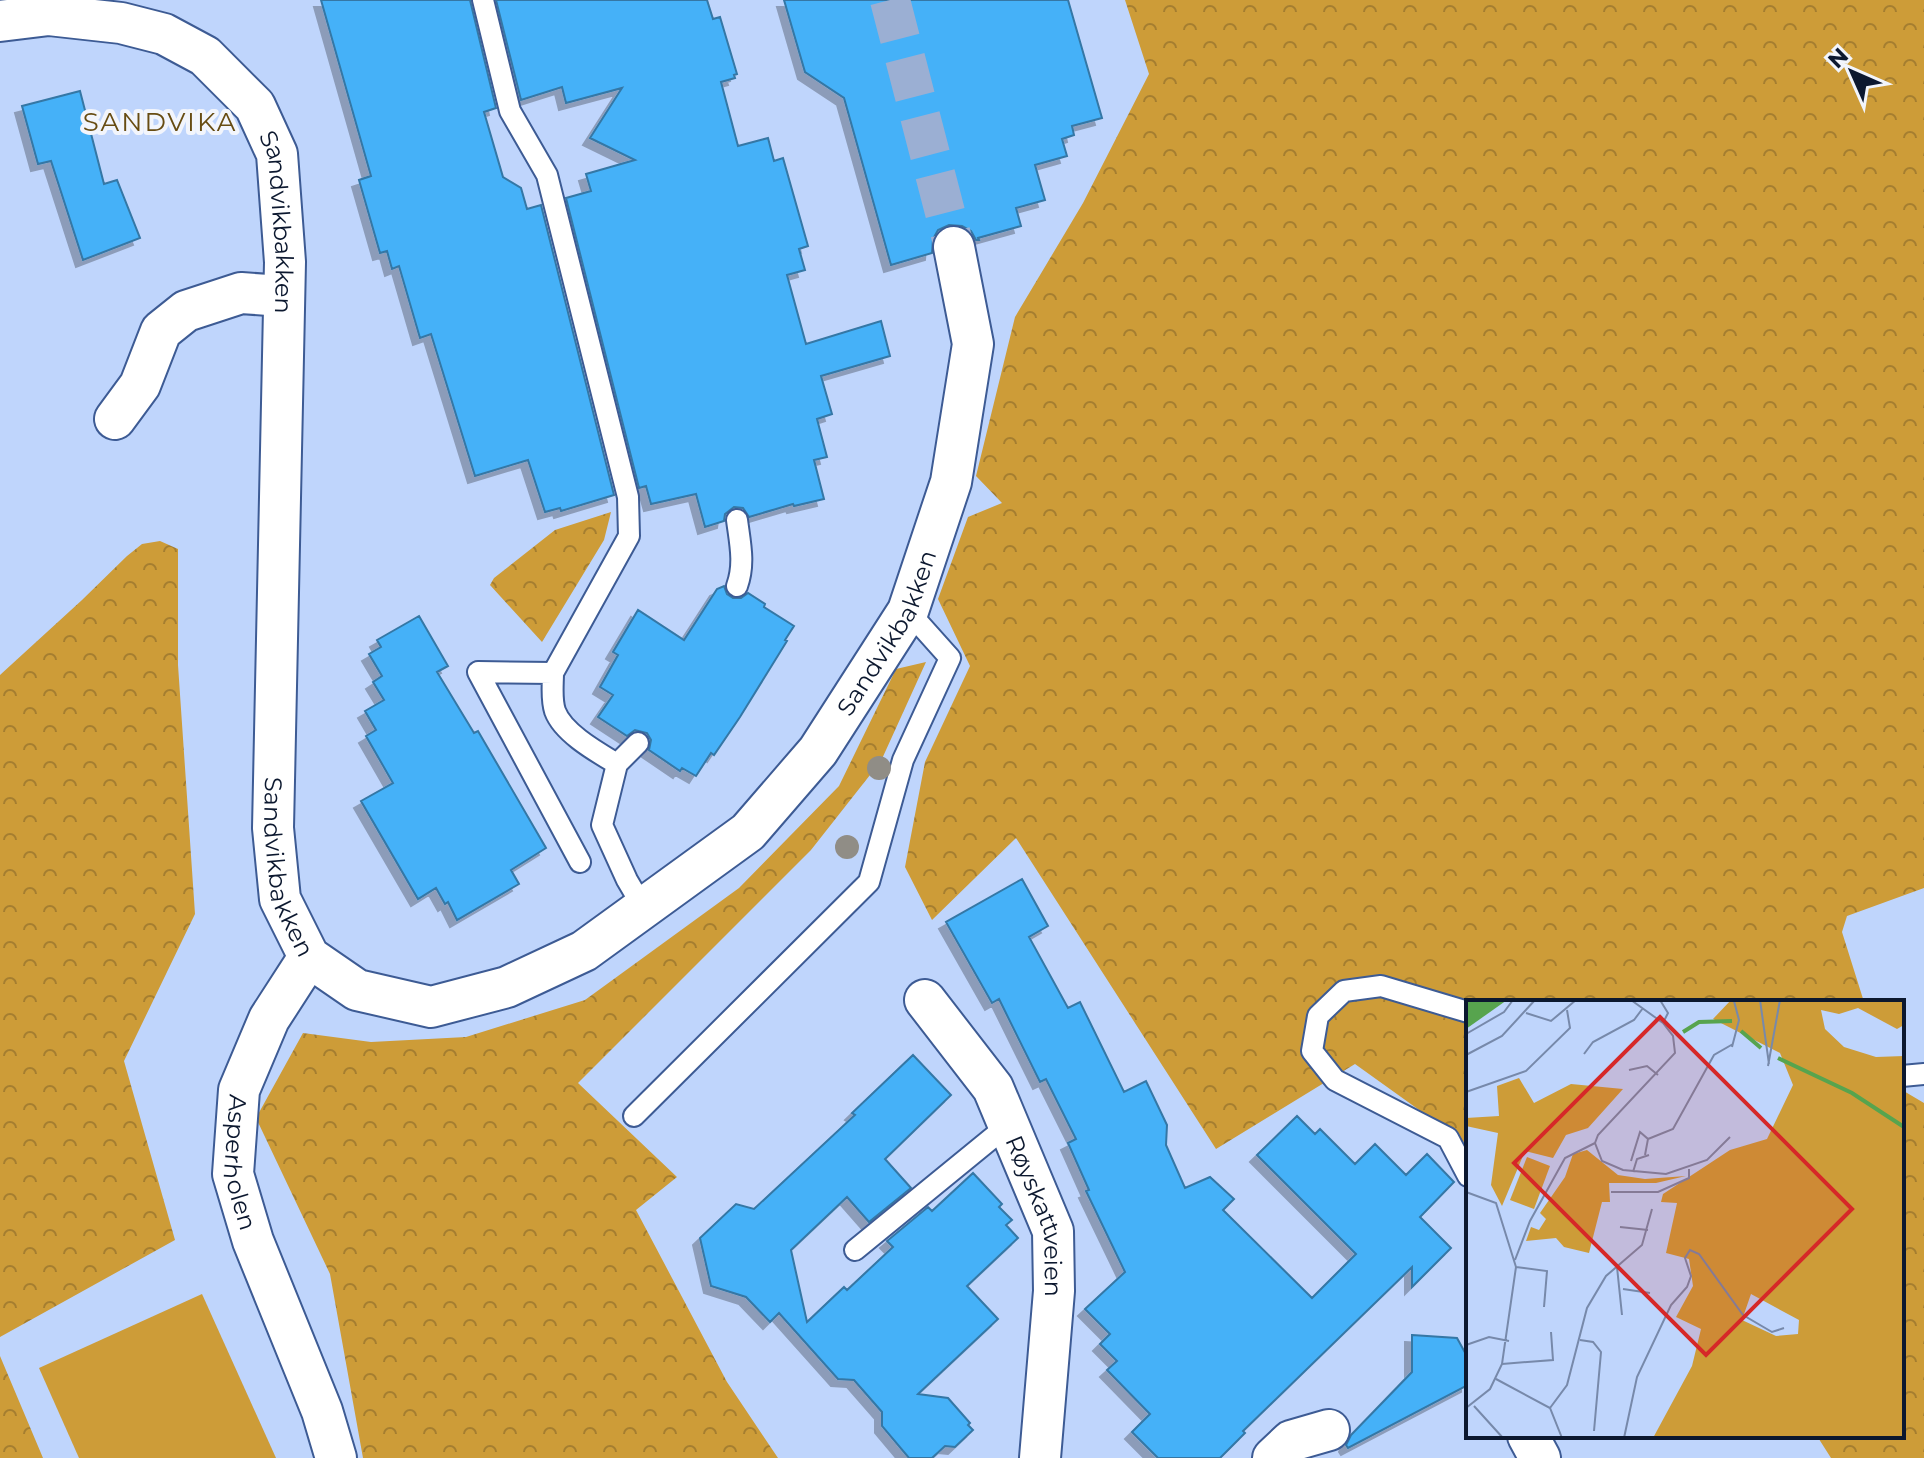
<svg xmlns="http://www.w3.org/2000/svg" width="1924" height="1458" font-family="Montserrat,sans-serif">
<defs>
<pattern id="forest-crowns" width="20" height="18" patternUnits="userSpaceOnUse" patternTransform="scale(2)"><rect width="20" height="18" fill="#cd9c38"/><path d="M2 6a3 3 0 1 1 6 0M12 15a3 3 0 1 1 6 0" fill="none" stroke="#a57e30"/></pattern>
<filter id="shadow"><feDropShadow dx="-7" dy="7" stdDeviation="0" flood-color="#0004"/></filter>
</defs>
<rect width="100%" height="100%" fill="#bfd5fc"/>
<path fill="url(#forest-crowns)" d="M1125 0H1924V888L1847 916 1842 932 1864 1002H1468V1145L1355 1064 1216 1149 1016 838 932 920 905 867 925 762 970 666 938 599 968 517 1002 503 976 476 1015 317 1083 203 1149 74Z
M611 512 604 540 542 642 490 585 494 578 555 530Z
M160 541 178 549V665L195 914 124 1061 175 1240 0 1337V675L82 600 127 556 142 544Z
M926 662 881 761 811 850 578 1083 677 1177 636 1210 727 1382 778 1458H363L330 1274 256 1118 303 1033 371 1042 466 1037 585 1000 739 888 839 786 896 669Z
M1902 1090 1924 1103V1458H1831L1817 1436H1902Z
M0 1356 43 1458H0Z"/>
<path fill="#cd9c38" d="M202 1294 276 1458H79L39 1368Z"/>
<path fill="#44b1f8" stroke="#3477a5" stroke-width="2" filter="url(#shadow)" d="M321 0H470L496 108 484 112 503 177 521 188 527 209 541 205 614 495 561 511 560 508 545 512 528 460 475 476 431 334 420 338 399 266 392 269 387 251 380 253 359 180 371 176Z
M496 0H707L713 19 720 17 737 74 734 75 735 78 721 82 738 146 768 138 774 161 783 158 808 246 799 249 805 270 787 275 806 344 881 321 890 356 821 376 832 414 817 419 827 457 814 460 824 499 794 506 793 504 749 517 743 508 734 507 725 514 724 521 705 527 696 494 651 504 646 486 639 488 566 198 591 191 586 174 635 160 590 138 622 88 566 103 562 87 521 100Z
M784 0H1068L1102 118 1072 126 1074 135 1062 139 1067 156 1035 165 1045 200 1016 208 1021 226 978 238 979 240H976L971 231 962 226 949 225 938 230 933 239 932 253 891 265 844 98 805 72Z
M80 91 104 184 117 180 140 238 83 260 51 161 38 164 22 106Z
M724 586 727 594 733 598H741L748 593 765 604 764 607 794 626 785 640 787 641 740 717 714 755 711 753 696 776 682 768 680 771 649 750 651 740 647 733 635 730 627 736 598 717 613 695 600 687 618 655 613 652 638 610 684 640 717 589Z
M419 616 448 666 437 672 474 733 478 731 546 848 511 870 519 884 457 920 448 902 445 904 436 888 418 899 361 801 393 783 366 736 376 730 365 711 384 700 373 682 382 676 369 654 381 647 377 640Z
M1022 879 1048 926 1029 937 1068 1008 1080 1002 1124 1092 1146 1081 1167 1125 1166 1145 1185 1188 1210 1177 1234 1199 1223 1210 1312 1298 1356 1254 1257 1155 1297 1116 1315 1134 1320 1129 1355 1164 1375 1144 1406 1175 1427 1154 1454 1182 1420 1217 1451 1248 1412 1287V1267L1243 1431 1245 1433 1220 1458H1158L1132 1432 1150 1414 1107 1370 1117 1361 1100 1344 1110 1334 1085 1309 1125 1272 1086 1191 1089 1190 1068 1143 1076 1139 1046 1079 1040 1082 999 999 992 1003 946 922Z
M913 1055 951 1095 885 1159 911 1188 869 1222 847 1197 791 1250 807 1322 844 1287 847 1290 893 1247 887 1241 928 1207 932 1211 973 1173 1002 1204 999 1207 1012 1220 1006 1225 1018 1238 967 1286 998 1319 918 1394 948 1398 970 1423 968 1425 973 1430 955 1447 945 1446 932 1458H909L882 1426V1412L854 1380 838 1379 779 1313 770 1322 746 1297 711 1286 700 1238 736 1204 754 1209 855 1115 852 1113Z
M1412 1335 1457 1338 1468 1358V1385L1348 1448 1346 1445 1351 1435 1412 1372Z"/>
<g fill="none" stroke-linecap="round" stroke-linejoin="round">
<path stroke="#9bafd3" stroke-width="40" stroke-dasharray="40 20" stroke-linecap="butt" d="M890 0 954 247"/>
<defs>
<path id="service" d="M483 0 510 111 547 175 628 497 629 536 553 673
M737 586C745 564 740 543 737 520
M638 743 617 764 602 825 627 880 644 909
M580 862 478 672 553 673C553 685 551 699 555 711 563 733 597 752 617 764
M1468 1012 1381 986 1344 991 1318 1016 1312 1051 1335 1080 1448 1138 1468 1176
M1902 1076 1924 1074
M634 1116 869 882 903 760 950 658 908 611
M855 1250 1008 1125"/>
<g id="minor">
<path id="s1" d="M0 21 49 15 121 23 164 34 205 56 255 106 277 154 285 262 273 828 280 899 309 957 357 990 431 1007 507 987 584 951 748 832 818 751 908 611 951 482 973 344 954 247"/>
<path d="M115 419 140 385 161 331 186 311 241 293 283 296"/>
<path id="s2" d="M309 957 269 1019 239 1090 233 1174 253 1241 322 1411 336 1458"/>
<path id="s3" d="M925 1000 993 1088 1053 1231 1054 1291 1040 1458"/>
<path d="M1528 1436 1540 1458"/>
<path d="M1273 1458 1291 1441 1329 1430"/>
</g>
</defs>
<use href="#service" stroke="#3d5b94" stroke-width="24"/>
<use href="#minor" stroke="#3d5b94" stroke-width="44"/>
<use href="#service" stroke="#fff" stroke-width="20"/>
<use href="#minor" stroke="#fff" stroke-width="40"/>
</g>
<g fill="#908d86">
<circle cx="879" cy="768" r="12"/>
<circle cx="847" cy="847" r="12"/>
</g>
<g text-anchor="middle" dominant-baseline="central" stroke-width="8" stroke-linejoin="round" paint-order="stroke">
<g font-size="24" fill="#0c182f" stroke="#f2f5fc">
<text stroke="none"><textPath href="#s1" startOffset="404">Sandvikbakken</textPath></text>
<text stroke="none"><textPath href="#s1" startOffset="1892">Sandvikbakken</textPath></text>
<text stroke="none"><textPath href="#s1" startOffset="1052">Sandvikbakken</textPath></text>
<text stroke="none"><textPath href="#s2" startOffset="224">Asperholen</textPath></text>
<text stroke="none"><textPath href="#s3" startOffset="248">Røyskattveien</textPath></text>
</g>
<g font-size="26" letter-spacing="2" fill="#674c12" stroke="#f2f5fc">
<text x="160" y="122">SANDVIKA</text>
</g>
</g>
<g transform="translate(1466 1000)">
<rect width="438" height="438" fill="#bfd5fc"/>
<path d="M265 0H438V25L431 29 392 8 373 14 355 10 359 29 378 47 410 57 438 56V438H187L226 366 235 329 210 317 227 286 223 259 200 253 211 203 195 202 197 194 264 150 301 139 327 85 314 53 247 19ZM285 294 333 320 332 334 310 336 276 320ZM53 78 68 103 105 84 157 89 122 128 100 135 87 158 59 151 36 206 25 185 32 133 0 126V118L33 116 31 86ZM121 150 152 175 179 179 220 176 190 183H143L144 202H136L123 253 98 247 90 238 60 241 65 227 73 230 80 219 74 213 99 177 107 154Z" fill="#cd9c38" fill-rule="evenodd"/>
<path d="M61 157 84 166 68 209 44 200Z" fill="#cd9c38"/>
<path d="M0 0H41L0 29Z" fill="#57a44e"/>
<path fill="none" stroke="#57a44e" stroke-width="4" d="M275 31 295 48M217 32 233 22 266 21M312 58 386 93 438 127"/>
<path fill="none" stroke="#7789aa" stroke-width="2" d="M165 0 197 23 207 36 209 53 132 135 129 143 136 161 157 170 200 174 241 160 264 137M194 0 202 13 197 23M294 0 303 64M60 13 85 21 110 0M0 34 38 12 47 0M266 47 273 20 268 1M118 54 127 42 168 20 177 8M0 55 36 36 69 0M302 66 314 0M163 70 181 66 192 75M0 92 60 71 104 28 101 10M182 139 207 129 248 55 267 44M165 161 174 132 182 139 179 155M167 172 171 159 183 155M0 192 30 203 50 267 36 364 24 389 0 408M145 192H192L223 178V169M154 227 182 230M49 260 64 221 99 158 129 143M50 267 81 271 78 307M151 267 156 315M157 289 184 293M114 340 127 342 135 352 128 431M0 345 23 337 43 341M36 364 87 360 85 332M30 379 84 408 96 438M8 406 37 438M84 408 101 385 121 308 140 276 176 245 186 209M158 438 171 377 205 305 221 287 225 276 219 258 224 250 233 254 277 315 306 332 318 328"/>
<path fill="#d62828" fill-opacity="0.15" stroke="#d62828" stroke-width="4" d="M194 17 386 209 240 355 48 163Z"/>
<rect width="438" height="438" fill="none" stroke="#0c182f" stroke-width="4"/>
</g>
<g transform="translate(1852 72) rotate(315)" stroke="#f2f5fc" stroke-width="6" paint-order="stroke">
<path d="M0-6L14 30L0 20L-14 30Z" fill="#0c182f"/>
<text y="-12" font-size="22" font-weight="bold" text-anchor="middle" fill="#0c182f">N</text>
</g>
</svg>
